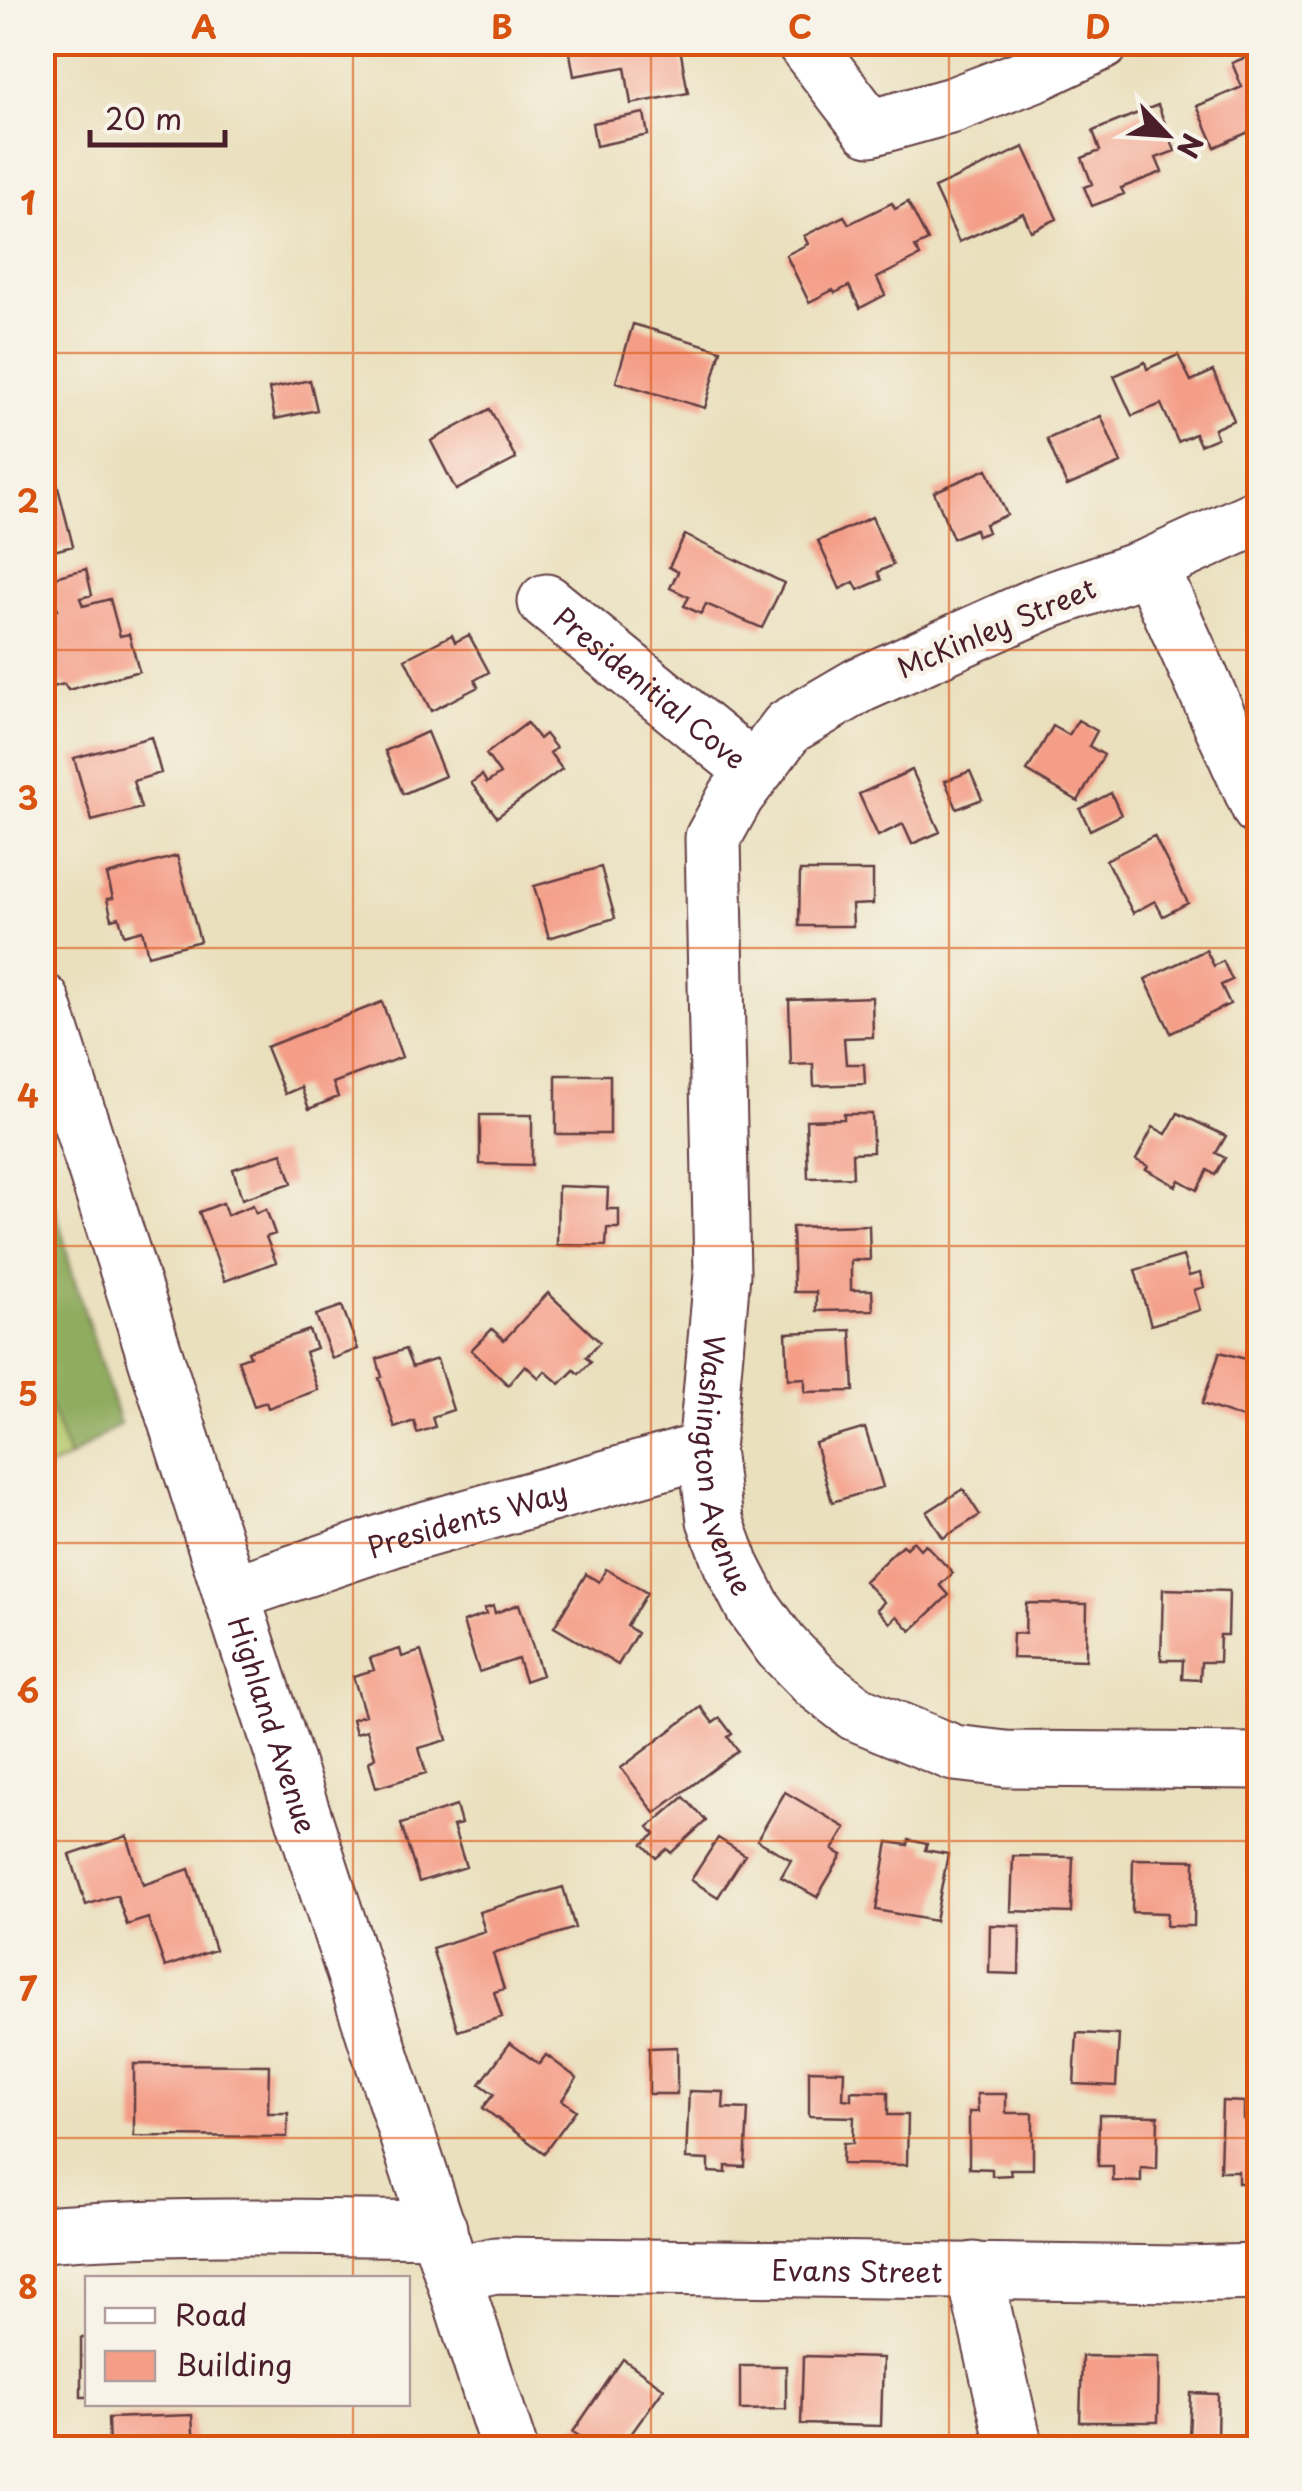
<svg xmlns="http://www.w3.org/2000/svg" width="1302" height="2491" font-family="'Playpen Sans',sans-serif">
<rect width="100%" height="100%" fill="#f7f3e8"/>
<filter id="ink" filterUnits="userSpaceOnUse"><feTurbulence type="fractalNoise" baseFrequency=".01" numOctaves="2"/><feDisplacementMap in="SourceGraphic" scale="20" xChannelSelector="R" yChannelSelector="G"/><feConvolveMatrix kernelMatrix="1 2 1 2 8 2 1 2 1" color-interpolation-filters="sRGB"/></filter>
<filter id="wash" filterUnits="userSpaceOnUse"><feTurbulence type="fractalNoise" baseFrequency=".0048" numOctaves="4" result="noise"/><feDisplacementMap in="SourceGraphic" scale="40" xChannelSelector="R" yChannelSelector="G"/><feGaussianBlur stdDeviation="2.25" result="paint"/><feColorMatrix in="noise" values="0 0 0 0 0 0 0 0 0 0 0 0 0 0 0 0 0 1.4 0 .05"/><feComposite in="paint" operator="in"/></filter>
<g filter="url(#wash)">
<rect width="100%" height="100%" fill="#eae0be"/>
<path fill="#b4c76b" stroke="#7f734b" stroke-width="2.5" d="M43 1387 69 1458 43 1470H42Z"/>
<path fill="#8fac5f" stroke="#6c6645" stroke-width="2.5" d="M43 1182 55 1206 72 1272 120 1424 69 1458 43 1387Z"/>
<g id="blocks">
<path fill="#f49d87" d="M568 42H679L688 93 631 104 625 67 574 76Z
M1260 51V115L1256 116 1260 127 1215 147 1197 106 1242 87 1232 63Z
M1158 105 1175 151 1156 158 1162 172 1121 188 1124 194 1092 206 1084 187 1092 184 1082 158 1100 151 1093 131Z
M644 113 648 135 596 146 592 123Z
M1024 147 1057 219 1031 231 1023 213 959 242 934 188Z
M908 202 928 241 915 247 920 256 877 278 885 295 860 308 849 286 835 293 833 290 809 302 786 255 808 244 804 236 844 216 849 224 892 203 895 209Z
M46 315 54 345 42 348V316Z
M633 324 721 350 705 408 616 382Z
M1178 355 1191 381 1213 371 1234 420 1214 429 1217 438 1200 445 1195 434 1178 442 1161 404 1132 416 1114 376 1145 362 1147 369Z
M310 380 317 410 275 419 269 389Z
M490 409 516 459 456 490 431 441Z
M1101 416 1121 463 1067 486 1047 439Z
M52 464 73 546 42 554V466Z
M987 469 1007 515 985 524 988 532 977 536 975 529 953 538 934 492Z
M872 517 893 565 878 572 881 580 858 590 854 582 840 589 818 541Z
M685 535 784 583 762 628 706 604 701 614 684 606 689 597 670 588 678 572 669 567Z
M86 569 92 595 80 598 83 606 110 599 120 636 129 634 139 671 68 690 64 684 53 687 45 657 54 654 43 614 58 609 57 607 45 610 42 580Z
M452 635 455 642 469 635 489 672 475 680 478 687 431 711 405 659Z
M1078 720 1097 731 1089 746 1104 755 1078 801 1027 771 1053 726 1069 735Z
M527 723 539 739 545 734 556 748 550 753 562 769 497 817 471 783 482 775 487 783 500 774 486 754Z
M427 732 445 776 403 794 385 751Z
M151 737 161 773 133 781 141 808 92 821 74 758Z
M912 770 940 832 912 844 903 824 878 836 859 794Z
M970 771 982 799 957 809 945 781Z
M1111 793 1121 815 1090 830 1080 809Z
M1154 836 1188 903 1163 916 1155 901 1133 913 1106 860Z
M177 856 200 941 148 955 142 930 124 935 119 917 112 919 107 899 113 898 107 875Z
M601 867 615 918 549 938 534 886Z
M800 871H873V904L852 905 853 926H799Z
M1206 950 1214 966 1223 961 1232 980 1221 985 1230 1004 1171 1033 1145 979Z
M872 997 873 1037 844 1038 846 1064H864L865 1084 814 1086 813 1064 791 1065 789 1000Z
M382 1002 402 1057 333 1083 338 1097 309 1109 301 1087 285 1094 266 1047Z
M556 1075H610V1134H556Z
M1178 1113 1226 1136 1216 1153 1225 1158 1215 1175 1208 1170 1197 1190 1179 1180 1176 1186 1146 1169 1148 1166 1136 1160 1153 1127 1166 1134Z
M844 1114H872L873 1152 852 1153 853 1177 808 1178 806 1120 844 1119Z
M480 1115H532V1165L480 1164Z
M282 1153 292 1183 242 1199 233 1169Z
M558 1186 608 1188 607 1209H619V1228H607L606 1246 557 1245Z
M223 1203 227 1215 253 1205 256 1213 266 1209 275 1234 266 1237 276 1262 225 1281 199 1212Z
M869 1225 870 1260H851V1290H872L873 1310 816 1311V1292H794L792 1227Z
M1183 1256 1189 1276 1200 1273 1204 1287 1194 1290 1200 1310 1151 1325 1135 1270Z
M548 1293 600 1342 586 1357 591 1362 579 1374 574 1370 560 1384 545 1371 539 1378 525 1365 508 1385 471 1350 492 1329 504 1340Z
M342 1306 358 1349 332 1359 316 1315Z
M309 1330 316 1348 305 1352 318 1390 268 1408 266 1402 254 1406 238 1360 250 1356 248 1351Z
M851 1330 854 1391 805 1392V1378L788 1379 786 1333Z
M405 1349 412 1367 437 1359 453 1410 432 1417 435 1427 417 1433 414 1421 395 1428 379 1378 382 1377 377 1359Z
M1220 1352 1260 1363V1424L1202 1404Z
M865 1428 883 1487 832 1502 815 1443Z
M963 1489 980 1515 943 1538 927 1512Z
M913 1541 920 1549 925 1544 953 1573 940 1585 949 1595 911 1631 897 1616 890 1623 877 1609 884 1602 864 1581 902 1545 906 1548Z
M606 1569 647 1593 627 1626 637 1633 618 1665 554 1627 586 1574 599 1582Z
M1163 1589 1229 1591 1228 1635H1220L1219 1662H1201L1200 1680 1182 1679 1183 1660H1161Z
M1026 1603 1087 1604 1086 1660 1012 1658 1013 1633 1025 1634Z
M519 1604 542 1675 525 1681 518 1659 479 1672 463 1622 486 1614 484 1609 493 1606 495 1613Z
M400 1649 402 1657 421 1651 447 1740 419 1748 426 1773 376 1788 369 1762 375 1757 367 1730 356 1733 352 1719 365 1715 353 1676 374 1670 370 1658Z
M701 1707 713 1723 720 1718 732 1734 728 1737 738 1751 655 1813 621 1768Z
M785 1792 846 1828 833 1850 842 1855 817 1897 781 1877 791 1860 757 1840Z
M684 1797 706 1821 671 1853 667 1849 656 1858 643 1844 655 1834 649 1827Z
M456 1806 461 1824 453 1826 466 1867 419 1882 401 1824Z
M127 1836 143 1885 189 1869 215 1950 165 1967 148 1918 127 1925 117 1895 86 1905 70 1855Z
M718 1838 745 1855 718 1897 691 1880Z
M909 1840 927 1844 925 1850 948 1854 935 1921 876 1910 888 1842 908 1845Z
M1013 1856 1073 1857 1071 1913 1011 1911Z
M1133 1859 1195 1860 1194 1926H1166L1167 1913 1132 1912Z
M563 1887 575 1928 493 1954 504 1989 494 1992 502 2017 458 2031 432 1948 485 1931 479 1912Z
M990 1925 1020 1926 1019 1974 989 1973Z
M1077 2033 1119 2035 1116 2086 1074 2084Z
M510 2043 539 2064 546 2055 577 2078 562 2100 576 2110 544 2153 483 2108 494 2094 480 2084Z
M677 2047V2094H649V2048Z
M134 2064 269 2065 268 2113H288L287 2137 134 2136Z
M809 2070 844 2071 843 2099 851 2100V2091L888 2092V2115H908L907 2165 842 2164 843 2143H853L854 2117 809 2116Z
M689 2091 724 2092 723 2108 748 2109 745 2167 726 2166V2173L709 2172V2160L686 2159Z
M977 2094H1006V2113H1033V2169H1010L1011 2175 992 2176V2169L969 2168V2112H978Z
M1222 2101 1244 2102V2119H1260V2183H1238V2171H1220Z
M1099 2115 1158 2116 1157 2169 1141 2168V2182L1113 2181V2166H1098Z
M81 2338H88V2397H81Z
M803 2356 883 2358 881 2426 801 2424Z
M1082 2356 1159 2357 1158 2422H1080Z
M623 2359 664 2388 621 2448H597L573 2432Z
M740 2366H786V2409L740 2410Z
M1191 2393 1218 2394 1217 2437 1189 2436Z
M192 2415 194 2448H109L108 2418Z"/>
</g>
</g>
<g filter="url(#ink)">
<use href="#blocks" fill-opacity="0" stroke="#623c41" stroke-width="2.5"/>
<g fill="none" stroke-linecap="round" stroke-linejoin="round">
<defs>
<g id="minor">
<path d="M804 42 870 128 953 105 1039 72 1102 42"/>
<path id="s1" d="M1260 516 1150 566 1045 602 860 685 788 727 736 796 713 838 722 1274 706 1450 715 1520 732 1566 753 1607 781 1646 815 1681 856 1713 954 1753 1006 1759 1260 1761"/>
<path d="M1150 566 1260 809"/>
<path id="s2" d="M546 602 754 771"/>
<path id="s3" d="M42 1001 231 1594 509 2448"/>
<path id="s4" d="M231 1594 399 1537 706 1450"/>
<path d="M42 2234C174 2224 307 2227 439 2229"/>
<path d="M974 2270 1015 2448"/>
<path id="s5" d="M453 2274 496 2265 1182 2274 1260 2272"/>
</g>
</defs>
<use href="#minor" stroke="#623c41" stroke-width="59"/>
<use href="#minor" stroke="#fff" stroke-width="55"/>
</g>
</g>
<path fill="none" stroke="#d8530f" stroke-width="2.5" stroke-opacity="0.55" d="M353 42V2278M651 42V2448M949 42V2448M42 353H1260M42 650H1260M42 948H1260M42 1246H1260M42 1543H1260M42 1841H1260M42 2138H1260M353 2404V2448"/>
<g text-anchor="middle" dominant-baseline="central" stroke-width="10" stroke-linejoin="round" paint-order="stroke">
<g font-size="28" fill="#4a1f2b" stroke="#f7f3e8">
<text transform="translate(996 627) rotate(-23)">McKinley Street</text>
<text stroke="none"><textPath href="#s2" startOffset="135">Presidenitial Cove</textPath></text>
<text stroke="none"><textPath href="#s1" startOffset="1282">Washington Avenue</textPath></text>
<text stroke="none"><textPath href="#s4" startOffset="248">Presidents Way</textPath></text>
<text stroke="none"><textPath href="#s3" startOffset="760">Highland Avenue</textPath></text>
<text stroke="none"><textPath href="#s5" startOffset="405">Evans Street</textPath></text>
</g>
</g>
<rect width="1302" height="2491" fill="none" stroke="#f7f3e8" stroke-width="110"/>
<rect x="85" y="2276" width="325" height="130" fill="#f7f3e8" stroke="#b29e9c" stroke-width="2.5"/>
<rect x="105" y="2308" width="50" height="15" fill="#ffffff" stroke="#b29e9c" stroke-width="2.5"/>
<text x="175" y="2326" font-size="30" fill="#4a1f2b">Road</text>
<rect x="105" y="2351" width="50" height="30" fill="#f49d87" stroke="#b29e9c" stroke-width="2.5"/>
<text x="175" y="2376" font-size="30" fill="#4a1f2b">Building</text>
<g transform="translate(1167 135) rotate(115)" stroke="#f7f3e8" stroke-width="8" paint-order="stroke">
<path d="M0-8L18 38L0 25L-18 38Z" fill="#4a1f2b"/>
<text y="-15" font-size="28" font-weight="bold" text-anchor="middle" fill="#4a1f2b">N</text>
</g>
<path d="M90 130v15h135v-15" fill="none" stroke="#4a1f2b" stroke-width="5"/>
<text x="105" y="130" font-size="30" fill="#4a1f2b" stroke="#f7f3e8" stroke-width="8" paint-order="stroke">20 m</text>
<rect x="55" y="55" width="1192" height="2381" fill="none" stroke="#d8530f" stroke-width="4"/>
<g font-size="32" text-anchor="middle" font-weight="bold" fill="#d8530f">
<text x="204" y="39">A</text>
<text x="502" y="39">B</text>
<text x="800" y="39">C</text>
<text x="1098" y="39">D</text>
<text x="28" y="215">1</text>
<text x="28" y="513">2</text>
<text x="28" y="810">3</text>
<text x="28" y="1108">4</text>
<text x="28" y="1406">5</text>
<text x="28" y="1703">6</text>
<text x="28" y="2001">7</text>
<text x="28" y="2299">8</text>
</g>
</svg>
